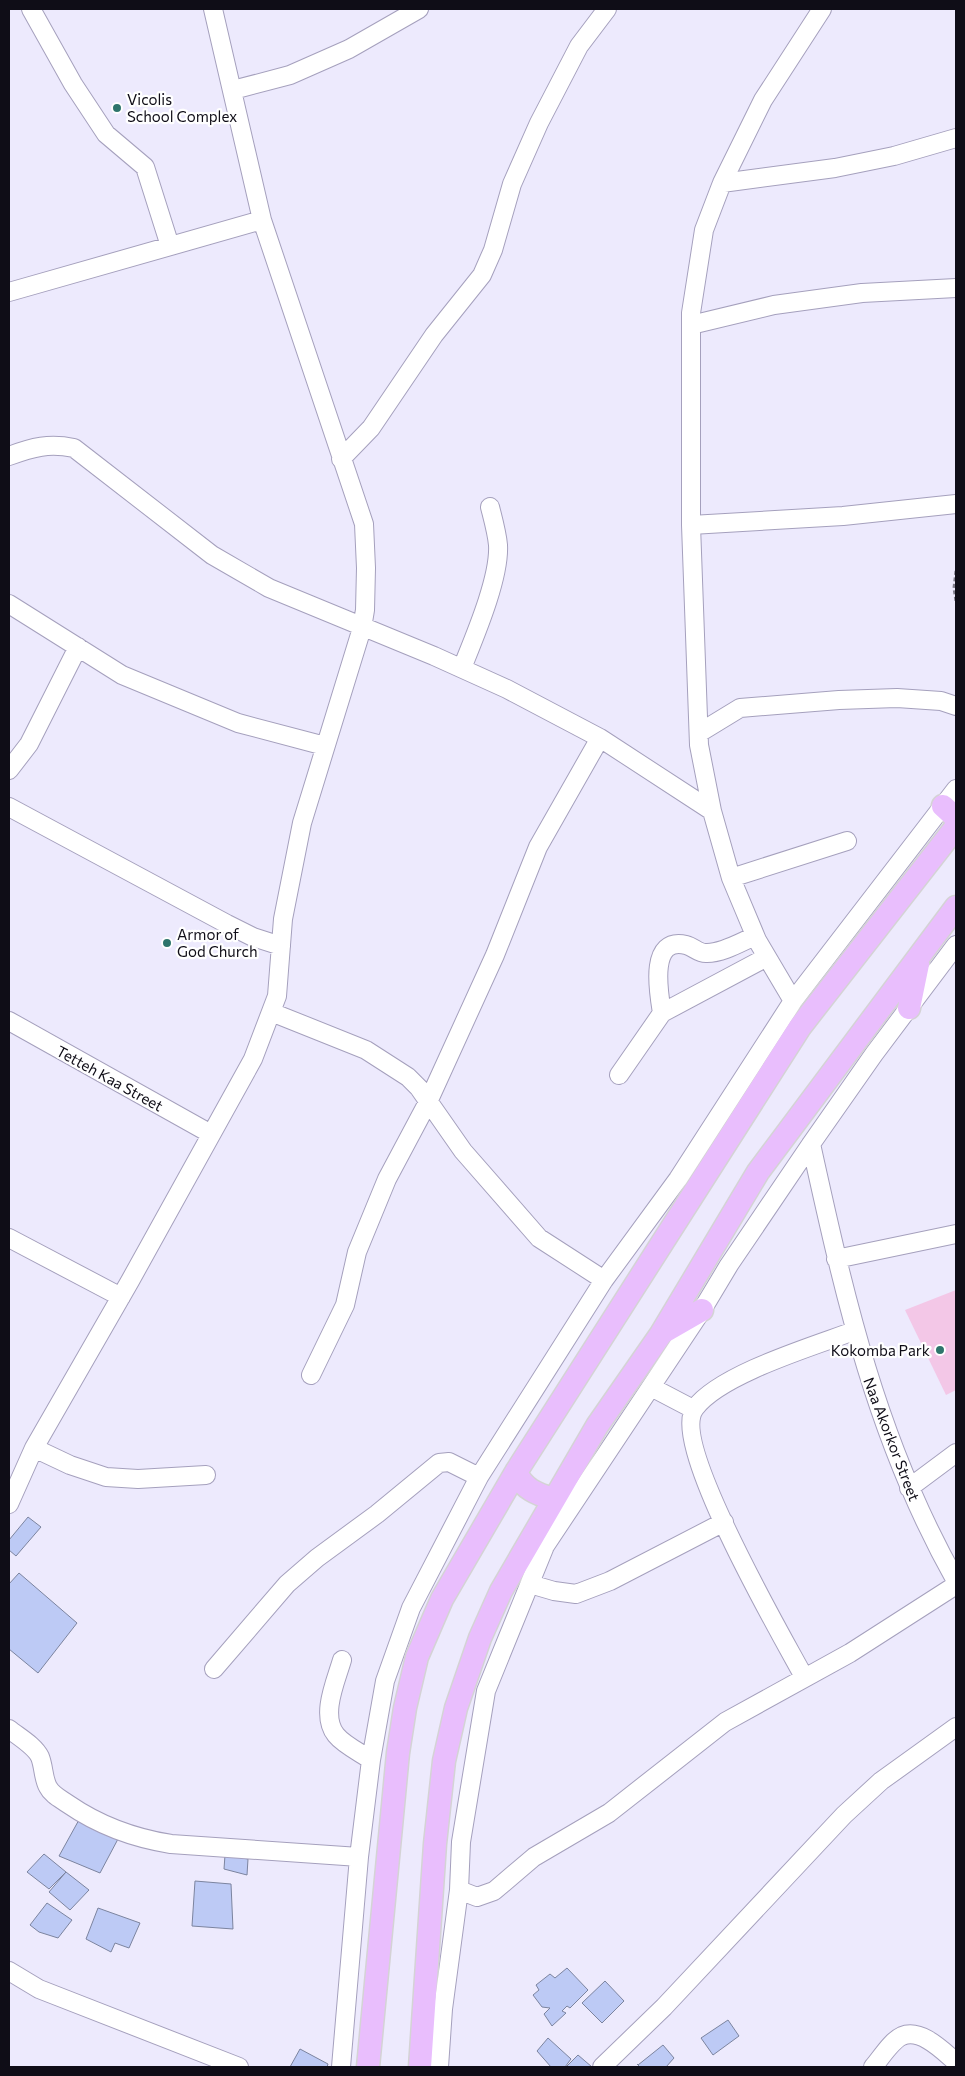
<svg xmlns="http://www.w3.org/2000/svg" width="965" height="2076" font-family="Commissioner,sans-serif">
<rect width="100%" height="100%" fill="#edeafd"/>
<path fill="#f3c7e7" d="M956 1290V1390L946 1395 905 1310Z"/>
<path fill="#bdcaf5" stroke="#7c849f" d="M28 1517 41 1527 16 1556 9 1550V1540Z
M19 1573 77 1623 38 1673 9 1649V1584Z
M80 1818 118 1839 100 1873 59 1856Z
M44 1854 66 1872 49 1889 27 1872Z
M225 1855 248 1859 247 1875 224 1869Z
M66 1872 89 1890 70 1910 49 1892Z
M195 1881 231 1884 233 1929 192 1926Z
M47 1903 72 1920 58 1938 39 1932 30 1925Z
M98 1908 140 1923 129 1948 115 1943 111 1952 86 1939Z
M567 1968 588 1990 570 2008 567 2006 562 2011 566 2013 552 2026 544 2014 550 2008 542 2007 533 1995 539 1990 536 1985 550 1974 555 1978Z
M605 1981 624 2001 602 2023 582 2003Z
M728 2020 739 2036 713 2055 701 2038Z
M548 2038 571 2059 565 2067H551L537 2051Z
M663 2045 674 2058 666 2067H640L637 2064 638 2065Z
M300 2049 328 2064 327 2067H290Z
M578 2055 592 2067H566Z"/>
<g fill="none" stroke-linecap="round" stroke-linejoin="round">
<defs>
<path id="minor" d="M31 9 73 84 106 134 145 167 170 246
M233 90 290 75 349 49 419 9
M722 183 835 168 894 156 956 138
M9 292 262 220
M691 325 774 305 862 293 956 288
M9 456C33 447 49 443 74 448L212 555 269 588 434 656 507 689 600 738 712 811
M341 459 371 428 434 335 482 275 493 250 512 184 539 123 579 46 607 9
M691 525 843 516 956 504
M9 604 122 675 238 723 325 746
M462 668C474 638 500 578 498 545 497 533 493 519 490 507
M699 733 740 708 839 700 897 698 941 701 956 706
M9 770 29 744 78 647
M9 807 227 924 253 937 281 946
M731 878 847 841
M793 1001 757 940 731 878 712 811 699 745 691 525V313L704 230 722 183 763 100 822 9
M271 1012 366 1050 408 1077 419 1088 463 1151 539 1238 604 1280
M662 1013C659 994 648 936 686 945 694 947 699 954 707 953 723 953 741 942 755 936
M9 1021 211 1134
M619 1075 662 1013 767 957
M811 1144C845 1299 877 1441 956 1581
M9 1238 121 1297
M836 1259 956 1234
M311 1375 345 1305 357 1252 387 1179 428 1102 495 955 538 847 600 738
M651 1387 693 1409
M34 1448 70 1465 106 1477 138 1479 206 1475
M909 1488 956 1453
M9 1504 34 1448 130 1281 253 1059 277 996 283 919 302 823 362 628 365 610 366 568 364 524 262 220 213 9
M530 1584 554 1591 576 1594 610 1581 724 1522
M342 1660C336 1681 320 1715 336 1735 344 1745 361 1753 371 1760
M214 1669 287 1584 317 1558 377 1514 439 1463 449 1462 479 1477
M804 1677C783 1638 669 1442 695 1408 720 1374 814 1346 854 1331
M9 1729C19 1737 35 1746 40 1757 44 1767 43 1778 48 1787 52 1795 61 1799 68 1804 100 1826 133 1838 171 1844L359 1857
M459 1890 477 1897 494 1891 534 1857 609 1813 725 1722 850 1653 956 1585
M9 1971 39 1989 239 2067
M341 2067 359 1857 371 1760 385 1681 411 1608 479 1477 604 1280 678 1179 793 1001 956 789
M439 2067 443 2009 459 1890 461 1842 486 1691 545 1546 702 1310 729 1265 811 1144 874 1054 956 945
M602 2067 664 2007 844 1815 881 1781 956 1727
M873 2067C881 2058 891 2041 902 2036 921 2028 943 2051 956 2062"/>
<path id="major" d="M943 806 956 818
M909 1008 918 964
M662 1333 702 1310
M516 1472C523 1489 537 1494 553 1499
M368 2067 398 1753 405 1708 417 1657 442 1599 516 1472 800 1027 956 827
M420 2067 435 1844 444 1761 456 1708 480 1638 501 1591 597 1426 661 1334 758 1172 956 907"/>
</defs>
<use href="#minor" stroke="#a5a0bd" stroke-width="20"/>
<use href="#major" stroke="#d4d3d5" stroke-width="25"/>
<path stroke="#7f7d8b" stroke-width="3" stroke-dasharray="4 2.5" stroke-linecap="butt" d="M956 571 954 588 956 601"/>
<use href="#minor" stroke="#fff" stroke-width="18"/>
<use href="#major" stroke="#e9befd" stroke-width="22"/>
</g>
<g fill="#2e756c" stroke="#fff" stroke-width="2">
<circle cx="117" cy="108" r="5"/>
<circle cx="167" cy="943" r="5"/>
<circle cx="940" cy="1350" r="5"/>
</g>
<g text-anchor="middle" dominant-baseline="central" stroke-width="4.5" stroke-linejoin="round" paint-order="stroke">
<g font-size="15" fill="#0f0d17" stroke="#fff" text-anchor="start">
<text x="127" y="99">Vicolis<tspan x="127" dy="17">School Complex</tspan></text>
<text x="177" y="934">Armor of<tspan x="177" dy="17">God Church</tspan></text>
<text x="930" y="1350" text-anchor="end">Kokomba Park</text>
</g>
<g font-size="15" fill="#0f0d17" stroke="#fff">
<text transform="translate(110 1078) rotate(29)">Tetteh Kaa Street</text>
<text transform="translate(892 1439) rotate(69)">Naa Akorkor Street</text>
</g>
</g>
<rect width="965" height="2076" fill="none" stroke="#0f0d17" stroke-width="20"/>
</svg>
